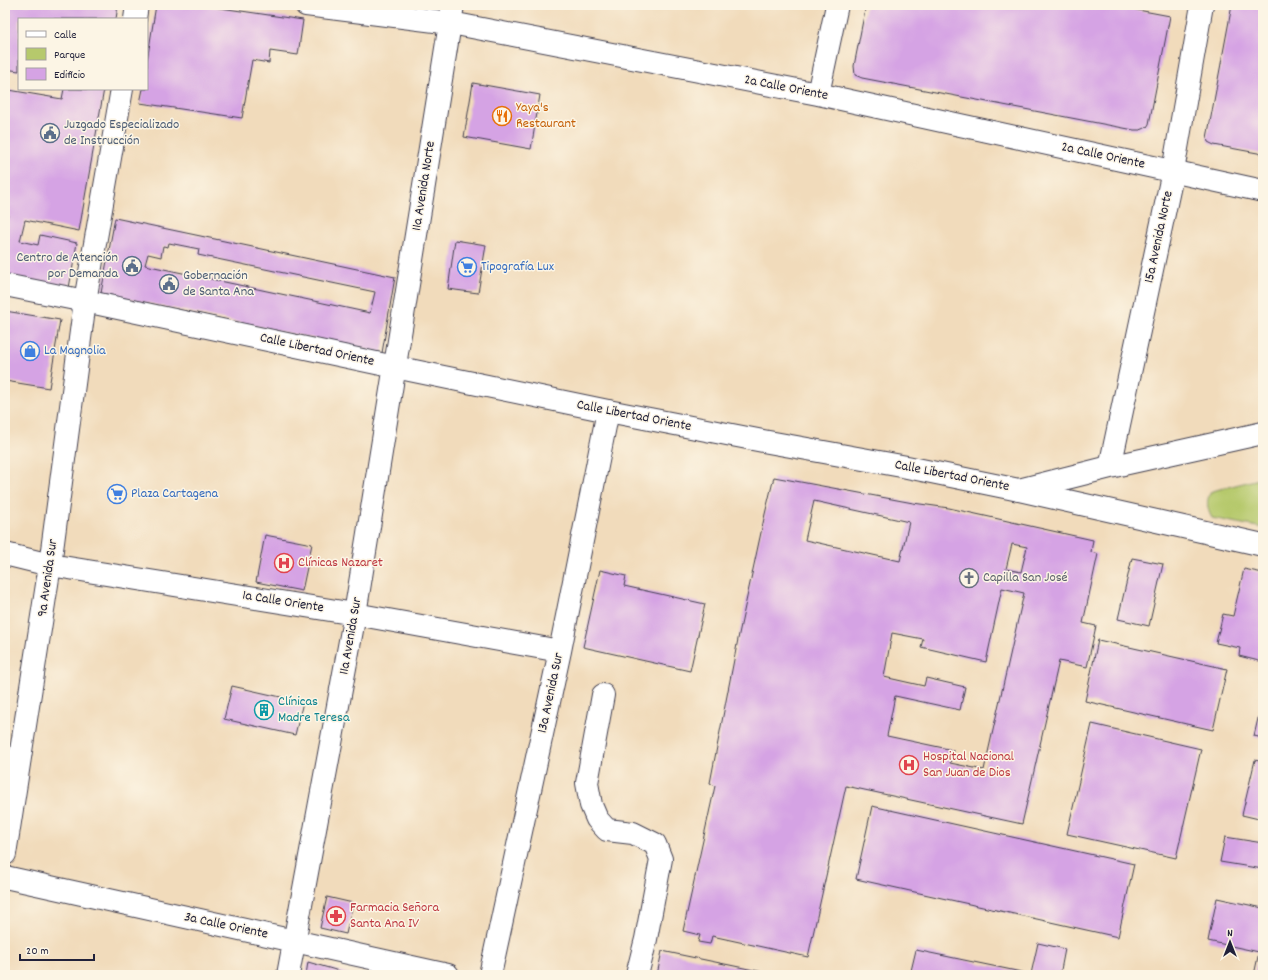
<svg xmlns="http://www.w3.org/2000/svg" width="1268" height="980" font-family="Dekko,sans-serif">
<rect width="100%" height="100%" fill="#fcf5e5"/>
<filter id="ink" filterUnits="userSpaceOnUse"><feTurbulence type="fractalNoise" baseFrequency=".025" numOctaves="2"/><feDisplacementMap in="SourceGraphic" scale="8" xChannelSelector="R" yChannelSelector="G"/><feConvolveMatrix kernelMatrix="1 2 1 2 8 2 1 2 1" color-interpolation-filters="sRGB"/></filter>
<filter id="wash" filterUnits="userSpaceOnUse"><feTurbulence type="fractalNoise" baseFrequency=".012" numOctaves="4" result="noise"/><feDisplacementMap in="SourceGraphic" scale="16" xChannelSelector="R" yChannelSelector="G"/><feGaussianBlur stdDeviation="0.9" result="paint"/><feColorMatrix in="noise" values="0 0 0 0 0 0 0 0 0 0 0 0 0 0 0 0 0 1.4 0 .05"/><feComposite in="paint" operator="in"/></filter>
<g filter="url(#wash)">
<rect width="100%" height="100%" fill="#f1dbbb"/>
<path fill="#b6c96c" stroke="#6c7654" d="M1263 478V528L1212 518C1207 510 1205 498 1212 491Z"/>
<g id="blocks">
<path fill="#d5a3e4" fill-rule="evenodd" d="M5 5H118L116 19H19V71L5 69Z
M156 5H200L303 20 298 55 270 51 269 63 252 60 242 118 140 103 143 89H147V61Z
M866 5H1111L1170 16 1149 124 1147 127 1143 129 1140 130H1134L862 78 855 75 854 66Z
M1232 5H1263V154L1214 145 1208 142 1207 138Z
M473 83 540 95 531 149 464 137Z
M64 89H104L79 231 25 220 20 241 38 245 40 235 77 243 69 288 5 275V229L8 214H5V113L9 90 62 99Z
M115 218 395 277 382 353 101 293ZM169 243 199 249 198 255 375 292 370 313 145 265 148 254 161 257 163 246 168 247Z
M455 240 486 245 478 293 448 289Z
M5 311 60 320 49 388 5 381Z
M774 477 913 503 949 508 1093 540 1091 552 1098 554 1083 623 1096 626 1087 667 1059 661 1022 824 846 786 808 957 712 936 710 944 698 942 700 935 683 931 715 786 710 783 739 634 765 514ZM814 501 909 522 900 561 805 540ZM1012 544 1027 547 1021 572 1006 569ZM1002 588 1024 593 984 770 950 763 953 750 887 736 895 696 960 710 965 687 926 678 924 686 884 677 892 633 923 639 921 647 986 662Z
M265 535 312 544 302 591 256 582Z
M1132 558 1163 564 1149 626 1118 619Z
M1244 569 1263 573 1262 588H1263V662L1239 656 1240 648 1216 643 1223 614 1233 616Z
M600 570 626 576 624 586 705 604 690 671 583 647Z
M1098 640 1227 669 1213 730 1085 701Z
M232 686 303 702 295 735 224 719Z
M1262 701H1263V738L1254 736Z
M1092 724 1201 749 1176 858 1067 834Z
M1255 760 1263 762V820L1242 815Z
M872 806 1134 864 1118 937 856 879Z
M1225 837 1263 843V869L1220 862Z
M327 897 353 903 346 934 320 928Z
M1217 898 1263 908V975H1254L1259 952 1208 941Z
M1038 943 1065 949 1060 975H910L916 950 1031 974Z
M662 951 773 974V975H657Z
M308 962 353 975H306Z"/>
</g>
</g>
<g filter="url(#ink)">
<use href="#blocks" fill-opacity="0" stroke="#413e4e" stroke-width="1"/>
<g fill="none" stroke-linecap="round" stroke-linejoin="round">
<defs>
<path id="minor" d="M306 5 451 23 818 94 1263 191
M818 94 837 5
M1110 467 1173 171 1202 5
M1019 490 1110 467 1263 433
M5 554 50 565 355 614 560 651
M603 695 587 783 591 805 597 819 607 830 633 833 655 844 661 859 646 939 637 975
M5 877 448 975
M490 975 560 651 608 411"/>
<path id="major" d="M135 19 137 5
M5 285 85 301 395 367 608 411 763 441 907 467 1019 490 1263 545
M5 854 50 565 85 301 122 89
M288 975 355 614 453 5"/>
</defs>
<use href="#minor" stroke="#413e4e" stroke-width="24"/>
<use href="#major" stroke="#413e4e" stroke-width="24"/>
<use href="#minor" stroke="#fff" stroke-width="22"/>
<use href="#major" stroke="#fff" stroke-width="22"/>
</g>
</g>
<defs>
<symbol id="restaurant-ring" viewBox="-11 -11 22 22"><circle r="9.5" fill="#fcf5e5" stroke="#e8710a" stroke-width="1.5"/><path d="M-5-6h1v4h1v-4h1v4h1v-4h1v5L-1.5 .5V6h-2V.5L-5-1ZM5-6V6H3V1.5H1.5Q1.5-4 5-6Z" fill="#e8710a"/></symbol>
<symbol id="civic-ring" viewBox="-11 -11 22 22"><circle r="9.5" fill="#fcf5e5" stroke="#5c6f8a" stroke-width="1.5"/><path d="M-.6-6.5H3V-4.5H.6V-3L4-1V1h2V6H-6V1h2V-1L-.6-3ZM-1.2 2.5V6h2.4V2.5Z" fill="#5c6f8a"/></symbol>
<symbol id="supermarket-ring" viewBox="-11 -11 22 22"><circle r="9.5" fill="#fcf5e5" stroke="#3f7fe0" stroke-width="1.5"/><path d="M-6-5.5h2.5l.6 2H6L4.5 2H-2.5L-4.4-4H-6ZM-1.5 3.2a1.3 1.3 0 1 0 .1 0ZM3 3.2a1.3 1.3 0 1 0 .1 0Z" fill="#3f7fe0"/></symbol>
<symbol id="shop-ring" viewBox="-11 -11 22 22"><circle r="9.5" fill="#fcf5e5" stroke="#3f7fe0" stroke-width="1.5"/><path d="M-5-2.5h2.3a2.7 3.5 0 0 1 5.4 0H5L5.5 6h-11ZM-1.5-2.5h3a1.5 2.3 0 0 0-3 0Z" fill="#3f7fe0"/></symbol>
<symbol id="hospital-ring" viewBox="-11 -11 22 22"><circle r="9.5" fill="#fcf5e5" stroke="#e0444e" stroke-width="1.5"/><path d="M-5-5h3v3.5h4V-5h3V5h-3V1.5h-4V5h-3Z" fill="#e0444e"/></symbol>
<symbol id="church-ring" viewBox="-11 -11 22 22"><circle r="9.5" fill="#fcf5e5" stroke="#6b7280" stroke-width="1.5"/><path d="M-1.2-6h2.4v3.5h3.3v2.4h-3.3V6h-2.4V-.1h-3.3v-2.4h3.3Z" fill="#6b7280"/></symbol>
<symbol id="building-ring" viewBox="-11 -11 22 22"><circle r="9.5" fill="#fcf5e5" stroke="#0f9aa8" stroke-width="1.5"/><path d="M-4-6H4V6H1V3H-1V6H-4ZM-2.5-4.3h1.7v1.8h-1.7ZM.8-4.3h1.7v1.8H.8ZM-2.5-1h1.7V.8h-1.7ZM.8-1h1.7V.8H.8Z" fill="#0f9aa8"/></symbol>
<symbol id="pharmacy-ring" viewBox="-11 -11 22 22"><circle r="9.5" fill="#fcf5e5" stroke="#e0444e" stroke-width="1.5"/><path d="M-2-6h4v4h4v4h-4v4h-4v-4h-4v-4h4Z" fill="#e0444e"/></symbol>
</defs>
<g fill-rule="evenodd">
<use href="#restaurant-ring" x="491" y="105" width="22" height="22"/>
<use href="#civic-ring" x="39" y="122" width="22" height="22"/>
<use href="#civic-ring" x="121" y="255" width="22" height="22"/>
<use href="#supermarket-ring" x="456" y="256" width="22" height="22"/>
<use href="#civic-ring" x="158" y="273" width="22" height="22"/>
<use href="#shop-ring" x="19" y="340" width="22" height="22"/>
<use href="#supermarket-ring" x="106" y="483" width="22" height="22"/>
<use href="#hospital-ring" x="273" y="552" width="22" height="22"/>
<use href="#church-ring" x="958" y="567" width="22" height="22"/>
<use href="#building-ring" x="253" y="699" width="22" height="22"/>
<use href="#hospital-ring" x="898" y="754" width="22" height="22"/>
<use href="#pharmacy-ring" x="325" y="905" width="22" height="22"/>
</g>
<g text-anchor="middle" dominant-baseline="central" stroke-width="3" stroke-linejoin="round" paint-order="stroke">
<g font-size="14" fill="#22223b" stroke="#fcf5e5">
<text transform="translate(786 88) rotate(11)">2a Calle Oriente</text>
<text transform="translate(1103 156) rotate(12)">2a Calle Oriente</text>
<text transform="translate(424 186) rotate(-81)">11a Avenida Norte</text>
<text transform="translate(1159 237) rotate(-78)">15a Avenida Norte</text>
<text transform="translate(317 350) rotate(12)">Calle Libertad Oriente</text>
<text transform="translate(634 416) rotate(11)">Calle Libertad Oriente</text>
<text transform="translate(952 476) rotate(11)">Calle Libertad Oriente</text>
<text transform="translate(48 578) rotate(-82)">9a Avenida Sur</text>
<text transform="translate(283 602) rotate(9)">1a Calle Oriente</text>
<text transform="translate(351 636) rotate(-80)">11a Avenida Sur</text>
<text transform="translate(551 693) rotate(-78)">13a Avenida Sur</text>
<text transform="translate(226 926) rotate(12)">3a Calle Oriente</text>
</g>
<g font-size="14" fill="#c56008" stroke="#fcf5e5" text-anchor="start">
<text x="516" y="108">Yaya's<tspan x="516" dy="16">Restaurant</tspan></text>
</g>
<g font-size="14" fill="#4e5e75" stroke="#fcf5e5" text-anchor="start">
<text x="64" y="125">Juzgado Especializado<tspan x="64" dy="16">de Instrucción</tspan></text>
<text x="118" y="258" text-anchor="end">Centro de Atención<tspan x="118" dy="16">por Demanda</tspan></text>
<text x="183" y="276">Gobernación<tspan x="183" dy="16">de Santa Ana</tspan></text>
</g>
<g font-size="14" fill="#366cbe" stroke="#fcf5e5" text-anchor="start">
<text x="481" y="267">Tipografía Lux</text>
<text x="44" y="351">La Magnolia</text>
<text x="131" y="494">Plaza Cartagena</text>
</g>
<g font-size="14" fill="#be3a42" stroke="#fcf5e5" text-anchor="start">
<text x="298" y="563">Clínicas Nazaret</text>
<text x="923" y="757">Hospital Nacional<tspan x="923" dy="16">San Juan de Dios</tspan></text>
<text x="350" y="908">Farmacia Señora<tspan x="350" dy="16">Santa Ana IV</tspan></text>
</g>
<g font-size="14" fill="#5b616d" stroke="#fcf5e5" text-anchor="start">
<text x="983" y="578">Capilla San José</text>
</g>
<g font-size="14" fill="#0d838f" stroke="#fcf5e5" text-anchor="start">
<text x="278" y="702">Clínicas<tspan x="278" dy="16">Madre Teresa</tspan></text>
</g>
</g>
<rect width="1268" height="980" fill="none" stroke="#fcf5e5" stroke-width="20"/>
<rect x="18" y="18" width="130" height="72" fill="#fcf5e5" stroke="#a5a1a1"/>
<rect x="26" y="31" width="20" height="6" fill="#ffffff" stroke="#a5a1a1"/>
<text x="54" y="38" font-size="12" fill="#22223b">Calle</text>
<rect x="26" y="48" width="20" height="12" fill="#b6c96c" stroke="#a5a1a1"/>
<text x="54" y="58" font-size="12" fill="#22223b">Parque</text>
<rect x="26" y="68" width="20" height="12" fill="#d5a3e4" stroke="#a5a1a1"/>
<text x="54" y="78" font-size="12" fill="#22223b">Edificio</text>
<g transform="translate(1230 942)" stroke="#fcf5e5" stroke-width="3" paint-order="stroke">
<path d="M0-3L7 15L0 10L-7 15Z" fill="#22223b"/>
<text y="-6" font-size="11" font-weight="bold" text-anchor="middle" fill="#22223b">N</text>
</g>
<path d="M20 954v6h74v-6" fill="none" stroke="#22223b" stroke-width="2"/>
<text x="26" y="954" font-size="12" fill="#22223b" stroke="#fcf5e5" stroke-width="3" paint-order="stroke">20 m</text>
</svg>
